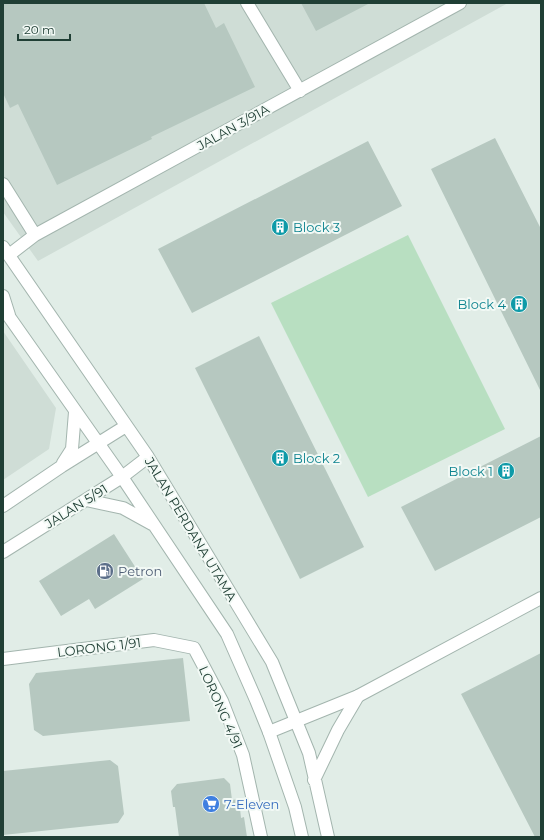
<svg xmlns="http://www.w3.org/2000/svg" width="544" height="840" font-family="Montserrat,sans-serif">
<rect width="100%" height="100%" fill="#e1ede7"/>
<path fill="#cfddd6" d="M3 3H508L38 261 3 212Z
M3 331 56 408 49 449 3 480Z"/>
<path fill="#b8dfc1" d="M408 235 505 429 368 497 271 303Z"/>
<path fill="#b6c8c0" d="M3 3H204L216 28 224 23 255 87 151 137 152 139 57 185 18 104 10 108 3 93Z
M301 3H370L316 31Z
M495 138 541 229V392L431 169Z
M368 141 402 206 192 313 158 249Z
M259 336 364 547 300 579 195 368Z
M541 436V517L435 571 401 507Z
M114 534 143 579 95 609 89 599 61 616 39 581Z
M541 653V837H535L461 694Z
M183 658 190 721 43 736 34 730 29 684 36 673Z
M110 760 118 766 124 814 118 823 3 835V771Z
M224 778 230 784 232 800 239 799 241 818 244 817 247 837H179L175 807H173L171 791 177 784Z"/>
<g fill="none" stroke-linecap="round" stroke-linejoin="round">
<defs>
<path id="minor" d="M247 3 300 91
M3 184 35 235
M9 255 35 235 460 3
M3 659 154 640 194 648 222 701 243 755 261 837
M269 732 358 696 541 598"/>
<path id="tertiary" d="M3 247 148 457 272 662 309 753 328 837
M3 296 9 315
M3 308 122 477 227 634 256 700 269 732 295 807 302 837
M63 463 72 449 75 412
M86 500 123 508 152 524
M3 506 62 466 126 426
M3 552 122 477 148 457
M314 780 338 730 358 696"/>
</defs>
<use href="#minor" stroke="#a3b5ae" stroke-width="14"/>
<use href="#tertiary" stroke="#a3b5ae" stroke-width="14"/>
<use href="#minor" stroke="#fff" stroke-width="12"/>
<use href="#tertiary" stroke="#fff" stroke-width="12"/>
</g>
<defs>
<symbol id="building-disc" viewBox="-11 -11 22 22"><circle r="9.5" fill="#0f9aa8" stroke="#f2f9f5"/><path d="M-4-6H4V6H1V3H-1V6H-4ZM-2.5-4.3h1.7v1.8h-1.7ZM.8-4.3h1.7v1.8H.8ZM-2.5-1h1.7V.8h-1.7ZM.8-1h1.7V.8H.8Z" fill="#fff"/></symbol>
<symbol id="fuel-disc" viewBox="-11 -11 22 22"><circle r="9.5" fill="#5c6f8a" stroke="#f2f9f5"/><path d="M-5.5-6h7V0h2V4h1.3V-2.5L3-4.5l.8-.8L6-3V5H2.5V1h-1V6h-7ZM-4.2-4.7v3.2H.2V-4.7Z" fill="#fff"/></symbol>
<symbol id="supermarket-disc" viewBox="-11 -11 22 22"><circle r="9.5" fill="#3f7fe0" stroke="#f2f9f5"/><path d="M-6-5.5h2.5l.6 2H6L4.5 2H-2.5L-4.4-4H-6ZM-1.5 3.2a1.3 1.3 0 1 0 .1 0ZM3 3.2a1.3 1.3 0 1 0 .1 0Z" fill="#fff"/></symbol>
</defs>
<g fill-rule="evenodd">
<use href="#building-disc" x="270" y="217" width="20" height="20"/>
<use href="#building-disc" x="509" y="294" width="20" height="20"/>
<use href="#building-disc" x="270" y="448" width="20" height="20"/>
<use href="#building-disc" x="496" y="461" width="20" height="20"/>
<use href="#fuel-disc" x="95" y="561" width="20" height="20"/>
<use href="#supermarket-disc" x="201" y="794" width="20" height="20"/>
</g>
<g text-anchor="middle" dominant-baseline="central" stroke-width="4" stroke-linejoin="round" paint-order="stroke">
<g font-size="13" fill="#203f35" stroke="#f2f9f5">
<text transform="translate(233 127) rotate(-29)">JALAN 3/91A</text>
<text transform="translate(76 506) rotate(-32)">JALAN 5/91</text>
<text transform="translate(191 529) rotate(59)">JALAN PERDANA UTAMA</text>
<text transform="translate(99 647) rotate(-7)">LORONG 1/91</text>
<text transform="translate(221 707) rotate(66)">LORONG 4/91</text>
</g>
<g font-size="13" fill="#0d838f" stroke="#f2f9f5" text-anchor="start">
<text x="293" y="227">Block 3</text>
<text x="506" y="304" text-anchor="end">Block 4</text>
<text x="293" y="458">Block 2</text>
<text x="493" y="471" text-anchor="end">Block 1</text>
</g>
<g font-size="13" fill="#4e5e75" stroke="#f2f9f5" text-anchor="start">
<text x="118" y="571">Petron</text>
</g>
<g font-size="13" fill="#366cbe" stroke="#f2f9f5" text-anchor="start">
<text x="224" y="804">7-Eleven</text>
</g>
</g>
<rect width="544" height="840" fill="none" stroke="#203f35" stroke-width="8"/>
<path d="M18 34v6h52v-6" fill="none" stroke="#203f35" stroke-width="2"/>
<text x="24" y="34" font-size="12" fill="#203f35" stroke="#f2f9f5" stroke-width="3" paint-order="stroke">20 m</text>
</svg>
